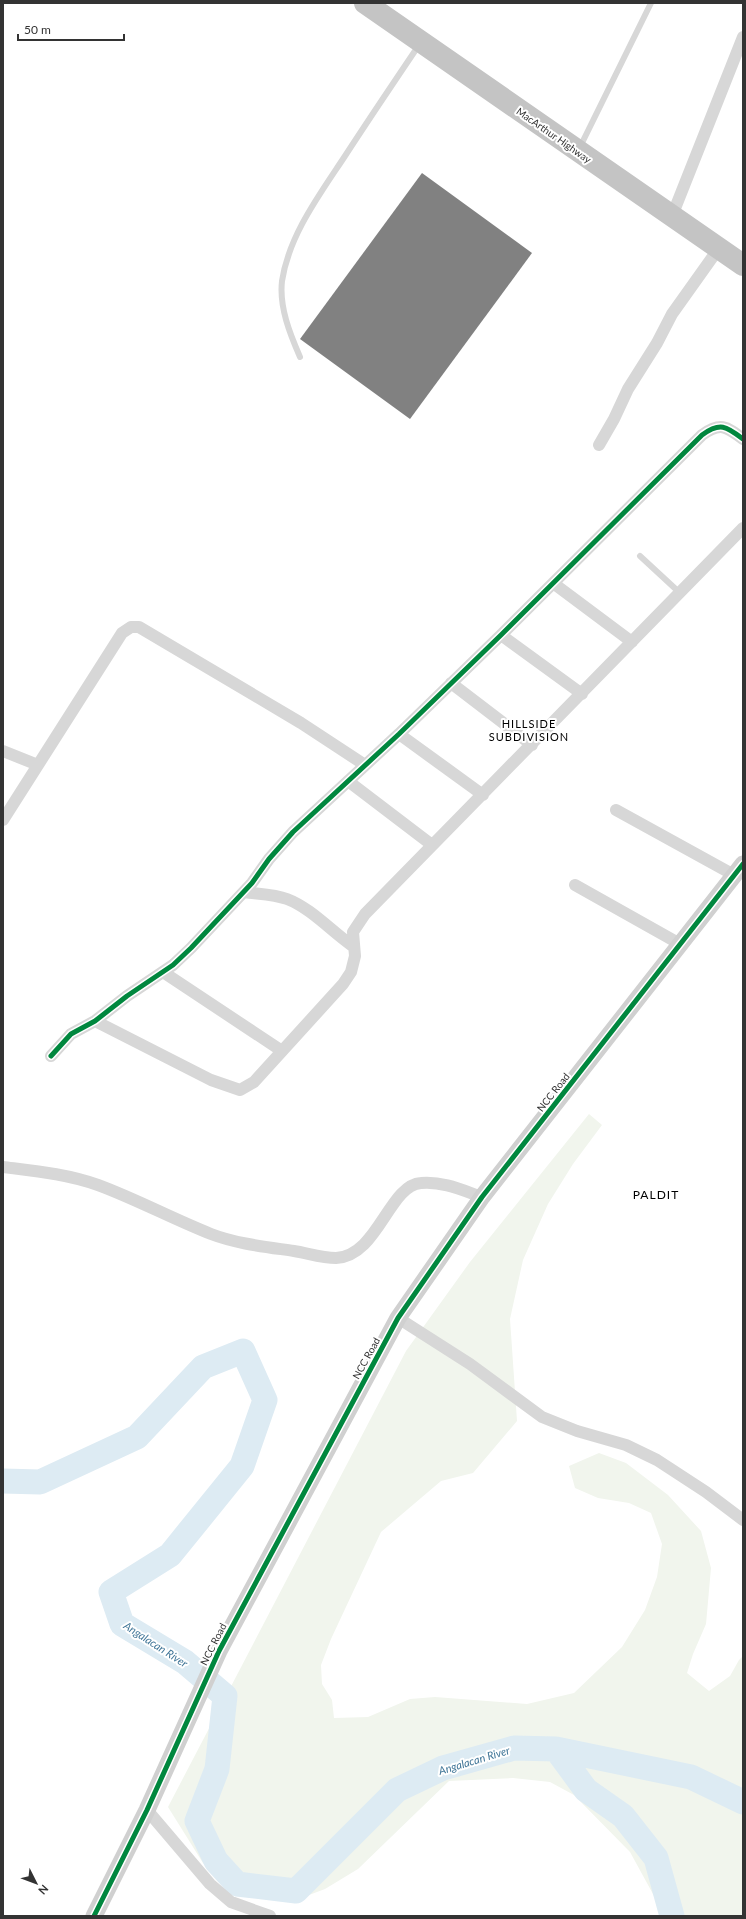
<svg xmlns="http://www.w3.org/2000/svg" width="746" height="1919" font-family="Lato,sans-serif">
<rect width="100%" height="100%" fill="#fff"/>
<path fill="#f1f5ed" d="M589 1114 602 1125 573 1164 548 1204 523 1260 510 1319 517 1421 473 1473 441 1481 381 1532 331 1639 321 1665 322 1684 332 1700 334 1718 368 1717 410 1699 435 1697 527 1704 574 1693 622 1647 645 1610 657 1577 662 1544 651 1513 629 1503 598 1498 575 1488 569 1466 599 1453 626 1463 668 1495 701 1531 711 1568 706 1624 693 1654 687 1673 709 1691 730 1676 739 1660 743 1656V1916H659V1905L630 1852 574 1795 550 1782 513 1778 449 1781 358 1869 325 1889 301 1898 273 1899 244 1896 203 1863 168 1807 406 1351 470 1262Z"/>
<g fill="none" stroke-linecap="round" stroke-linejoin="round">
<path stroke="#ddebf3" stroke-width="25" d="M3 1481 40 1482 137 1437 203 1367 243 1351 265 1400 242 1466 170 1555 111 1592 122 1624 185 1662 225 1696 217 1769 197 1821 216 1861 237 1884 296 1891 397 1790 443 1768 514 1748 556 1749 691 1777 743 1802
M556 1749 586 1790 623 1816 656 1858 672 1916"/>
</g>
<path fill="#818181" d="M422 173 532 253 410 419 300 339Z"/>
<g fill="none" stroke-linecap="round" stroke-linejoin="round">
<path stroke="#d7d7d7" stroke-width="6" d="M580 147 651 3
M300 357C290 334 279 307 282 281 289 235 320 194 345 156 369 119 394 82 419 45
M640 556 680 593"/>
<path stroke="#d7d7d7" stroke-width="12" d="M672 216 743 37
M599 445 614 419 628 389 657 343 672 314 719 248
M553 583 632 642
M501 635 582 694
M451 683 532 745
M399 734 483 795
M3 751 38 765
M348 781 432 845
M616 810 734 875
M3 820 122 633 131 627H139L301 723 365 765
M575 885 680 944
M244 892C258 894 274 894 287 899 311 908 332 932 354 947
M163 972 282 1051
M95 1021 211 1080 240 1090 254 1082 343 984 351 972 355 956 353 932 365 914 743 528
M51 1056 71 1034 95 1021 127 996 173 965 191 948 252 883 269 859 293 832 399 734 501 635 702 435C720 422 726 426 743 439
M3 1167C35 1171 67 1174 98 1185 136 1199 173 1219 211 1234 237 1244 267 1247 294 1251 307 1253 322 1258 336 1258 378 1256 389 1185 421 1183 442 1181 462 1190 482 1197
M398 1318 470 1364 542 1417 577 1431 626 1445 657 1460 706 1492 743 1520
M147 1810 210 1884 231 1902 270 1916"/>
<path stroke="#d0d0d0" stroke-width="17" d="M94 1916 147 1810 219 1651 398 1318 482 1197 743 864"/>
<path stroke="#c4c4c4" stroke-width="22" d="M365 3 743 265"/>
<defs>
<path id="cycleway" d="M51 1056 71 1034 95 1021 127 996 173 965 191 948 252 883 269 859 293 832 399 734 501 635 702 435C720 422 726 426 743 439
M94 1916 147 1810 219 1651 398 1318 482 1197 743 864"/>
</defs>
<use href="#cycleway" stroke="#fff" stroke-width="8"/>
<use href="#cycleway" stroke="#00873e" stroke-width="5"/>
</g>
<g text-anchor="middle" dominant-baseline="central" stroke-width="4" stroke-linejoin="round" paint-order="stroke">
<g font-size="10" fill="#333" stroke="#fff">
<text transform="translate(554 135) rotate(35)">MacArthur Highway</text>
<text transform="translate(553 1092) rotate(-52)">NCC Road</text>
<text transform="translate(366 1358) rotate(-61)">NCC Road</text>
<text transform="translate(213 1644) rotate(-63)">NCC Road</text>
</g>
<g font-size="11" letter-spacing="1" fill="#000" stroke="#fff">
<text x="529" y="723">HILLSIDE<tspan x="529" dy="13">SUBDIVISION</tspan></text>
</g>
<g font-size="11" font-style="italic" fill="#3f7597" stroke="#fff">
<text transform="translate(156 1644) rotate(33)">Angalacan River</text>
<text transform="translate(474 1760) rotate(-17)">Angalacan River</text>
</g>
<g font-size="12" letter-spacing="1" fill="#000" stroke="#fff">
<text x="656" y="1194">PALDIT</text>
</g>
</g>
<rect width="746" height="1919" fill="none" stroke="#333333" stroke-width="8"/>
<g transform="translate(36 1883) rotate(132)" stroke="#ffffff" stroke-width="3" paint-order="stroke">
<path d="M0-3L7 15L0 10L-7 15Z" fill="#333333"/>
<text y="-6" font-size="11" font-weight="bold" text-anchor="middle" fill="#333333">N</text>
</g>
<path d="M18 34v6h106v-6" fill="none" stroke="#333333" stroke-width="2"/>
<text x="24" y="34" font-size="12" fill="#333333" stroke="#ffffff" stroke-width="3" paint-order="stroke">50 m</text>
</svg>
